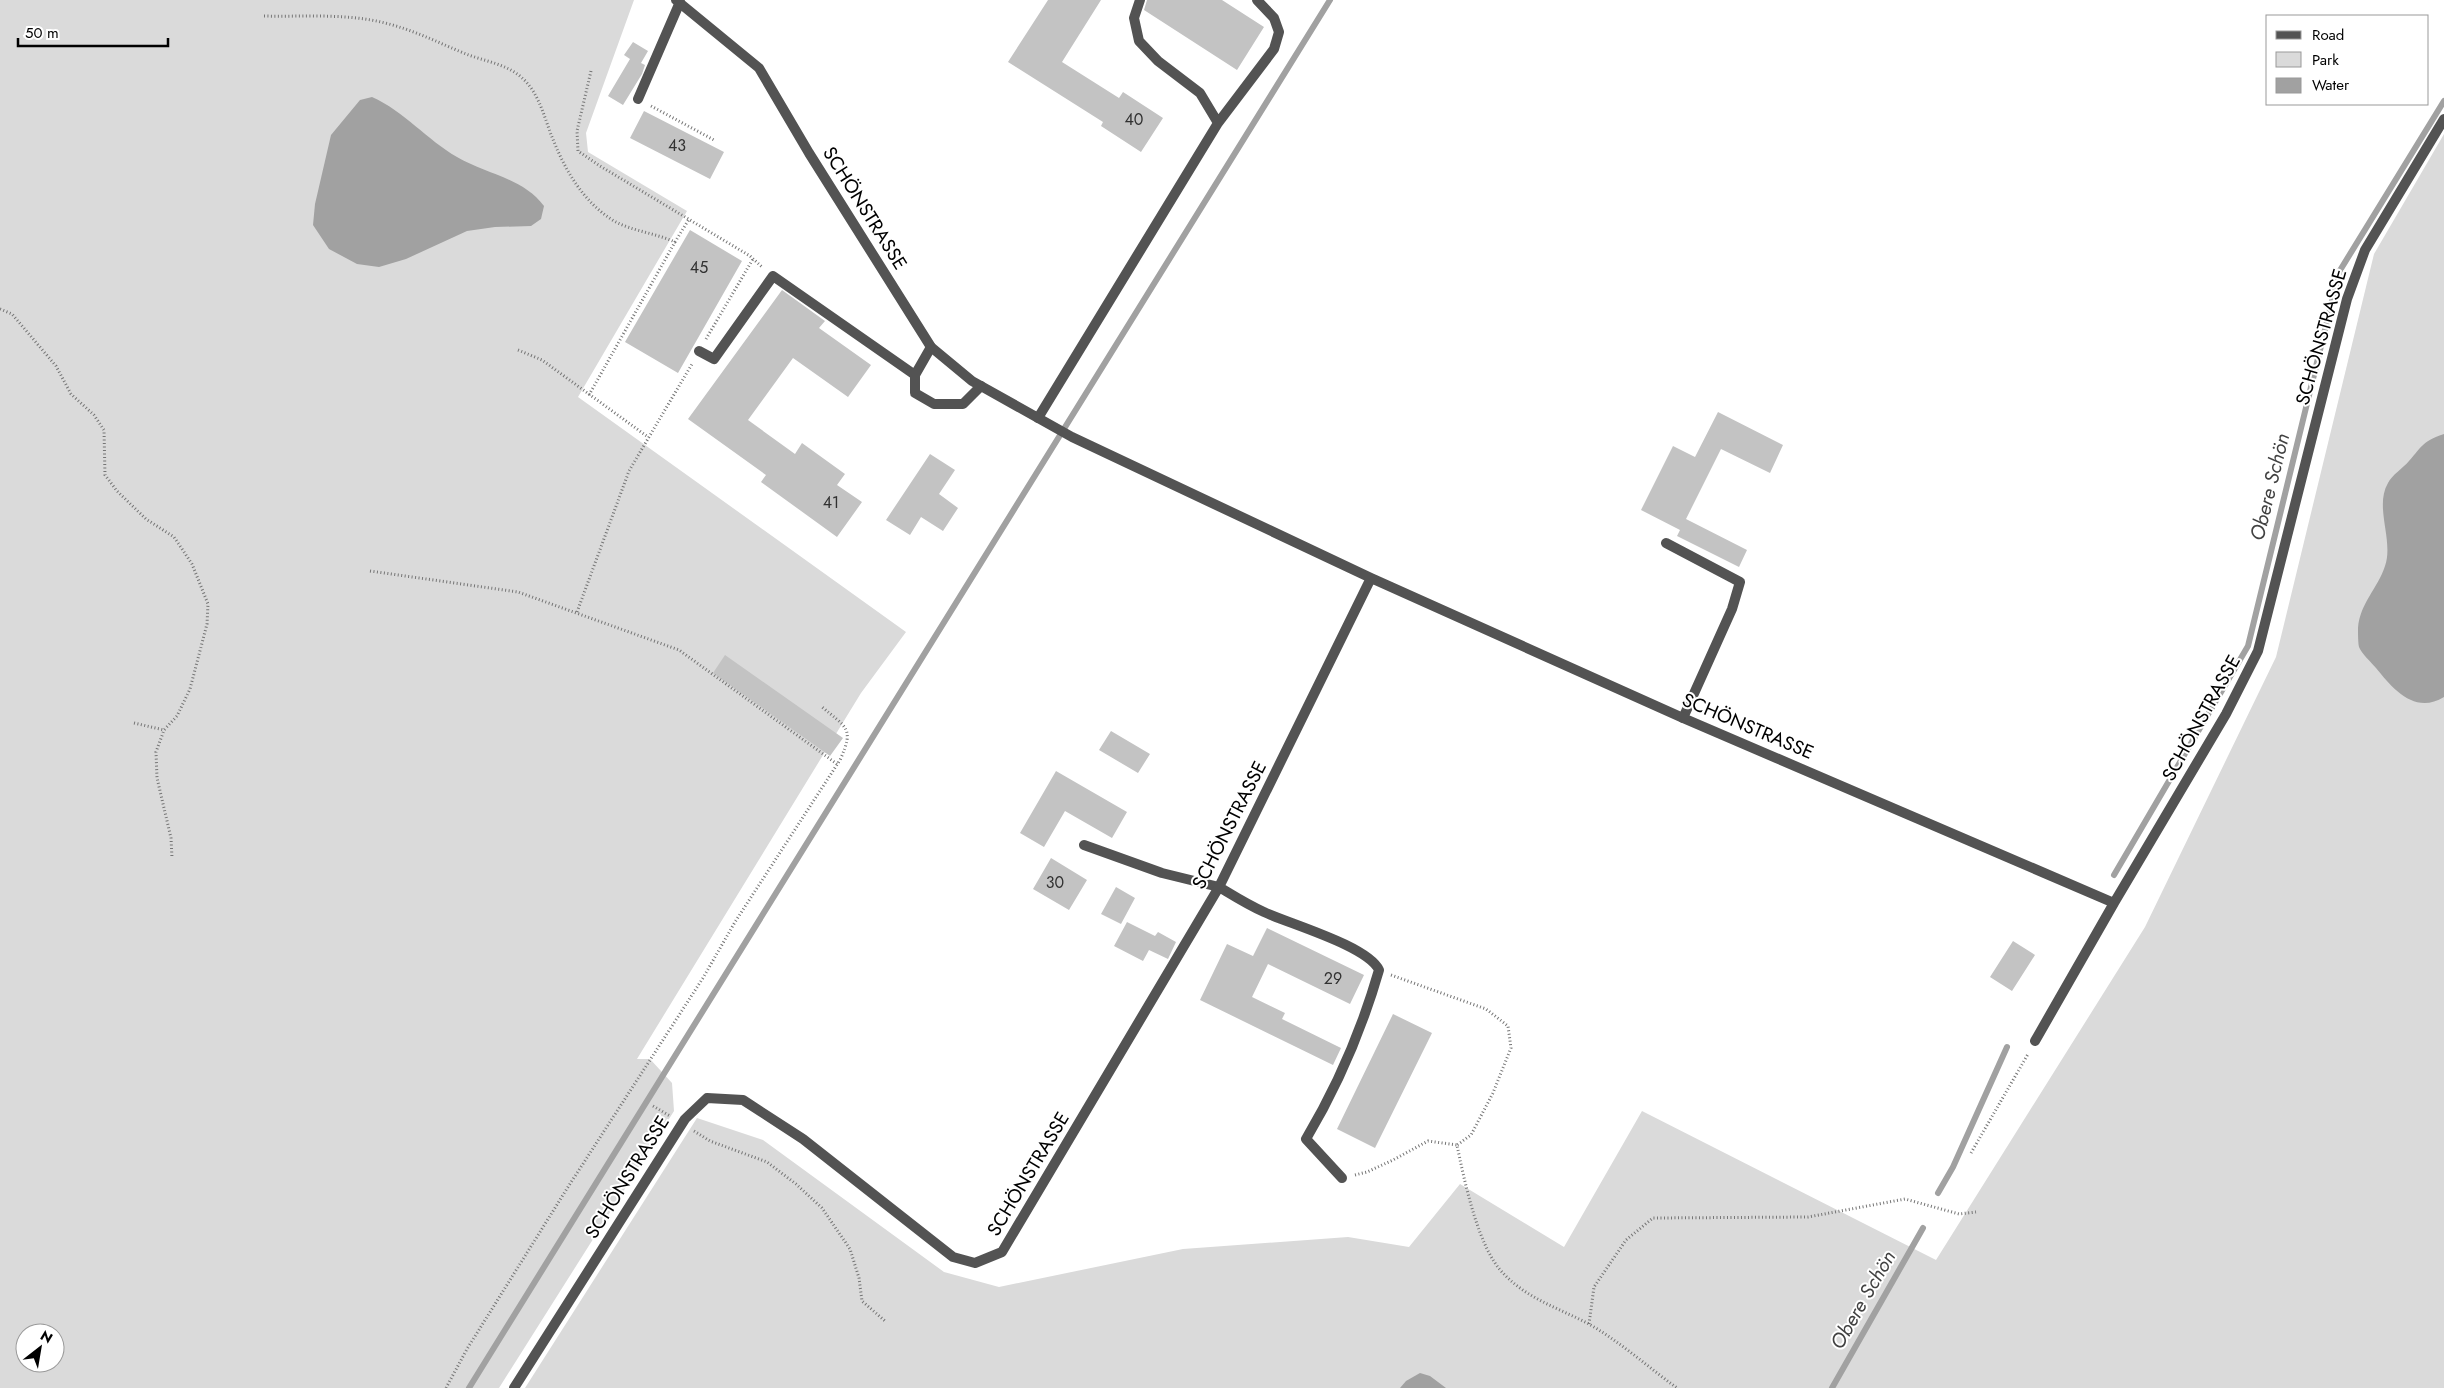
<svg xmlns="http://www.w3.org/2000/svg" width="2444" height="1388" font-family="Jost,sans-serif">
<rect width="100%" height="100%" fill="#fff"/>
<path fill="#dadada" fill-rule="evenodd" d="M0 0H634L586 133 588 152 687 211 578 397 906 632 861 693 637 1059H650L672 1083 674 1111 499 1388H0ZM25 1333H55V1363H25Z
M2444 134V1388H525L697 1118 763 1140 944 1272 999 1287 1183 1249 1348 1237 1409 1247 1460 1184 1564 1247 1642 1111 1936 1260 2145 927 2276 657 2374 254Z"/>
<path fill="#a1a1a1" d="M372 97C404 111 427 140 457 157 486 174 523 178 544 206L541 219 531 226 495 227 467 231 406 259 379 267 357 264 329 249 313 225 315 204 331 135 360 100Z
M2444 434V697C2415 715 2393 689 2376 668 2371 662 2362 654 2359 647 2358 642 2358 633 2358 628 2360 603 2378 588 2385 566 2394 540 2374 507 2388 483 2392 475 2403 468 2409 461 2423 445 2423 441 2444 434Z
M1420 1373 1430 1376 1446 1388H1400L1406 1381Z"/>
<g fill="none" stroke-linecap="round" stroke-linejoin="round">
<path stroke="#a1a1a1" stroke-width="6" d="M2114 875 2248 646 2339 272 2444 101
M1938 1193 1953 1167 2007 1047
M469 1388 1330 0
M1832 1388 1923 1228"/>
</g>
<path fill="#c3c3c3" d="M1048 0H1101L1062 62 1119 98 1123 92 1163 118 1141 152 1101 126 1103 122 1008 62Z
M1147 0H1222L1264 27 1237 70 1144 10Z
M633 42 648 51 641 63 645 65 642 74 623 105 608 96 630 59 624 55Z
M644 111 724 152 710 179 630 138Z
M690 230 742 261 678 373 625 342Z
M782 290 825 321 819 328 871 365 848 397 793 358 748 420 795 454 802 443 845 474 837 485 862 502 837 537 761 482 766 475 688 419Z
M1718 412 1783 445 1770 473 1721 449 1686 519 1747 550 1739 567 1677 536 1680 530 1641 510 1673 446 1695 457Z
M930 454 955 470 939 494 958 508 943 531 921 517 910 535 886 520Z
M725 655 843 738 830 756 713 673Z
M1111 731 1150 754 1138 773 1099 750Z
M1056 771 1127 812 1112 838 1065 811 1044 847 1020 833Z
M1051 858 1087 880 1069 910 1033 889Z
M1116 887 1135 898 1121 924 1101 914Z
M1127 922 1155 936 1158 932 1176 942 1168 959 1149 950 1143 961 1114 946Z
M1267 928 1364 975 1350 1004 1268 964 1252 997 1285 1013 1282 1019 1341 1048 1333 1065 1200 1000 1227 944 1253 956Z
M2013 941 2035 955 2012 991 1990 977Z
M1393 1014 1432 1033 1375 1148 1337 1129Z"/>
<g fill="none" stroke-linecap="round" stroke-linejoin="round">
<path stroke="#757575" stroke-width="3" stroke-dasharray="1 2.5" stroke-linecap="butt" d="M264 16C304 17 346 13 385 23 414 30 439 43 466 54 484 61 506 64 521 77 539 92 544 117 552 137 565 170 583 202 614 221 632 231 655 233 675 242L689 219
M591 71 577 131 578 151 600 166 750 256 762 267
M651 106 714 140
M0 309 12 314 56 366 71 394 94 415 104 430 105 475 117 491 146 519 174 537 192 564 208 604 207 624 190 689 177 716 164 730 156 752 157 778 171 838 172 858
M706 339 753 259
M518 350 542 360 648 437
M589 395 675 242
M370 571 518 592 679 650 837 764
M577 612 629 471 692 364
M134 723 164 730
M1391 975 1486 1009 1508 1026 1511 1048 1493 1093 1471 1135 1457 1145
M653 1106 670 1116
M694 1131 710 1141 767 1162 796 1184 822 1208 850 1249 859 1278 862 1301 885 1321
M1971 1153 2028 1054
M1355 1175 1367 1172 1393 1160 1428 1141 1457 1145C1464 1179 1478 1248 1503 1273 1526 1298 1558 1308 1587 1323 1618 1340 1648 1367 1677 1388
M1589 1324 1594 1287 1626 1240 1653 1218 1808 1217 1905 1199 1959 1214 1976 1212
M446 1388 467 1349 568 1187 703 978 735 922 840 760C855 727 846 728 821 706"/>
<path stroke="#535353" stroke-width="10" d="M1140 0 1134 18 1139 41 1158 61 1200 93 1218 123
M638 99 680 2
M931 347 915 375V393L934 404H963L981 386
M699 351 714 359 773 276 915 375
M1038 418 1218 123 1274 49 1279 32 1274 18 1257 0
M1666 543 1740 582 1732 609 1683 718
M1084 845 1162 873 1219 887"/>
<path stroke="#535353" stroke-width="10" d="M676 0 759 68 809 153 931 347 972 381 1072 437 1371 578 1683 718 2114 903 2226 714 2258 651 2347 299 2365 250 2444 119
M1219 887C1234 896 1248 905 1264 912 1290 924 1368 946 1379 970 1362 1029 1337 1087 1306 1139L1342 1178
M2035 1041 2114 903
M514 1388 685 1119 707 1098 743 1100 803 1139 953 1257 975 1263 1002 1252 1219 887 1371 578"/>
</g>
<g text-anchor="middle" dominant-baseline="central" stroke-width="4" stroke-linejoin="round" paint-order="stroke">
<g font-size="16" fill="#313131">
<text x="1134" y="119">40</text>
<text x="677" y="145">43</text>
<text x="699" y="267">45</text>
<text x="831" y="502">41</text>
<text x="1055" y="882">30</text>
<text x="1333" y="978">29</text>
</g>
<g font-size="19" fill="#000" stroke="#fff">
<text transform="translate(865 208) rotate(58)">SCHÖNSTRASSE</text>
<text transform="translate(2321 337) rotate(-74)">SCHÖNSTRASSE</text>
<text transform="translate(2201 718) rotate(-61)">SCHÖNSTRASSE</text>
<text transform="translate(1748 726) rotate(23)">SCHÖNSTRASSE</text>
<text transform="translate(1229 825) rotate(-63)">SCHÖNSTRASSE</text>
<text transform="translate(1028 1174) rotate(-59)">SCHÖNSTRASSE</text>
<text transform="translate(627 1177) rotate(-58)">SCHÖNSTRASSE</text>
</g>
<g font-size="20" font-style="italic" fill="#424242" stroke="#fff">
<text transform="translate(2270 487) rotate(-76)">Obere Schön</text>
<text transform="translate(1863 1300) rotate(-60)">Obere Schön</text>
</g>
</g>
<rect x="2266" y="15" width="162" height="90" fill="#ffffff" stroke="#999999"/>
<rect x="2276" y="31" width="25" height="8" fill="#535353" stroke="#999999"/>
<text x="2312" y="40" font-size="15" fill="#000000">Road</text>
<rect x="2276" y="52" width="25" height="15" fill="#dadada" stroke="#999999"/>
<text x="2312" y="65" font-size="15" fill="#000000">Park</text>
<rect x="2276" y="78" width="25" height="15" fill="#a1a1a1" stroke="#999999"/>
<text x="2312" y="90" font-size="15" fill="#000000">Water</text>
<g transform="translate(40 1348) rotate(31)"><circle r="24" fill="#ffffff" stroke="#999999"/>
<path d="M0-4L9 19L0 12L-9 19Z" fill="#000000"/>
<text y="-8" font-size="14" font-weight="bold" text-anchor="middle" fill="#000000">N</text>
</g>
<path d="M18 38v8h150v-8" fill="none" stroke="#000000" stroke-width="2.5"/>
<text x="25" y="38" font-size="15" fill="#000000" stroke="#ffffff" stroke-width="4" paint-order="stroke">50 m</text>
</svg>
